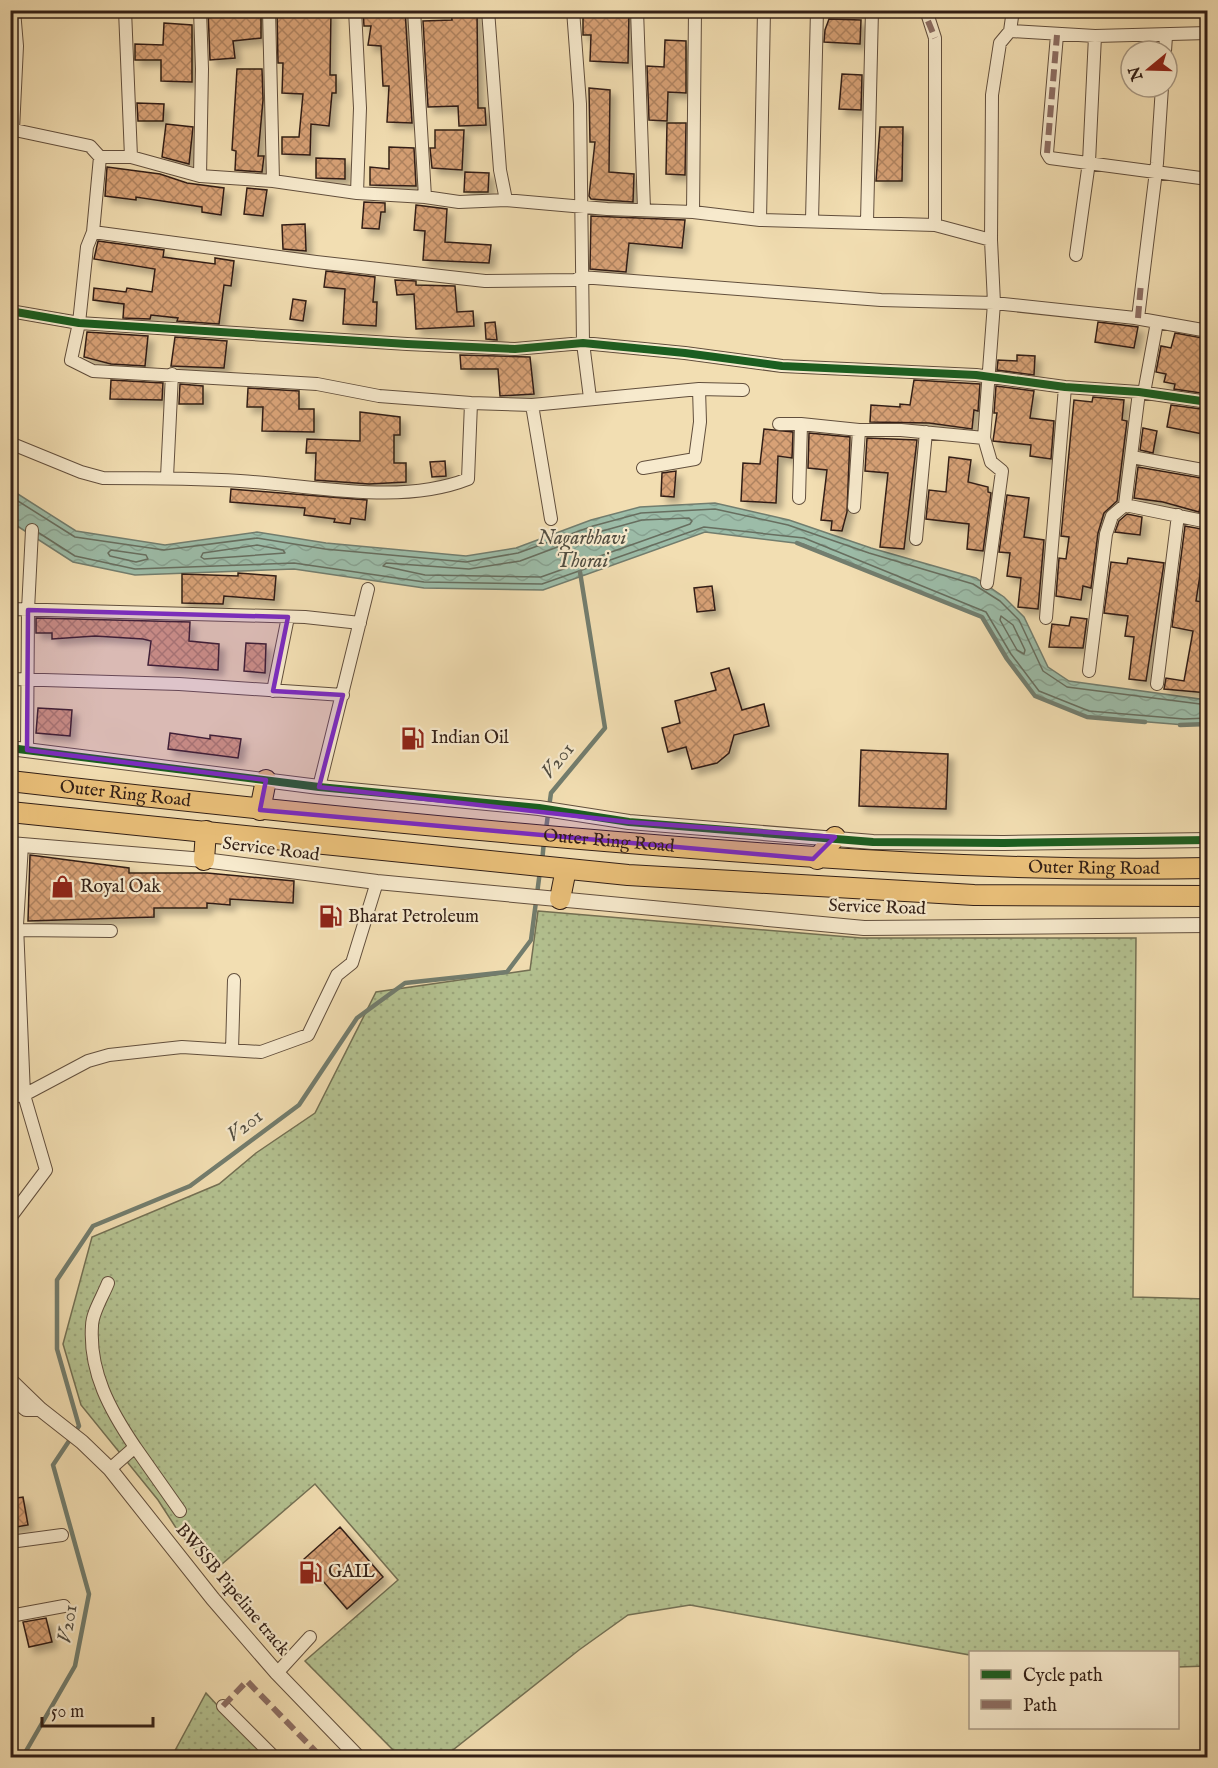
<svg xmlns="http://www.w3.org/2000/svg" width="1218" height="1768" font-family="'IM FELL English',serif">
<defs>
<pattern id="grass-dots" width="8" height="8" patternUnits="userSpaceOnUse" patternTransform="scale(1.5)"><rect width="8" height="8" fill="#b4c291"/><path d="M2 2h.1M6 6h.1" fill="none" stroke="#9ba67c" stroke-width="1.8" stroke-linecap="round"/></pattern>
<pattern id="water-waves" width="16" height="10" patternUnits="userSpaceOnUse" patternTransform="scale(1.5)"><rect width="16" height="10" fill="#9cbca8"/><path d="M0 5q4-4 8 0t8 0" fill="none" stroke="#87a190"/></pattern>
<pattern id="building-cross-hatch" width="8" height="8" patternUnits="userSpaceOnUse" patternTransform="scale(1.5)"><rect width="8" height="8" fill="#d7a176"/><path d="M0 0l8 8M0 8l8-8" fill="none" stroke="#af8360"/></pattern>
<filter id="shadow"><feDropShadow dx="5.5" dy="5.5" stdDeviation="3" flood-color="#0004"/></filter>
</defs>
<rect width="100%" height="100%" fill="#f2deb2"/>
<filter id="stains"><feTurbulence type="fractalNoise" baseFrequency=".00333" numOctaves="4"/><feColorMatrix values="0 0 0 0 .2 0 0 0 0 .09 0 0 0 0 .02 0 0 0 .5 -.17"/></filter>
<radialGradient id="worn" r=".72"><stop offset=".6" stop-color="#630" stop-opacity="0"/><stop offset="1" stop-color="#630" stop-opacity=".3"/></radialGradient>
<path fill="url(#grass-dots)" stroke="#737054" stroke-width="1.5" d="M538 911 861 938H1136L1133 1297 1207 1299V1666L1178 1667V1652H970V1655L690 1605 628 1615 579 1650 444 1757H400L305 1661 398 1580 315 1484 215 1570 180 1534 158 1500 81 1405 63 1344 92 1237 219 1184 256 1153 315 1113 376 992 530 970Z
M206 1693 265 1757 171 1758Z"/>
<path fill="url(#water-waves)" stroke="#727d6e" stroke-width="1.5" d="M10 489 76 531 165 545 257 532 326 543 466 556 516 548 591 520 640 507 715 503 789 520 871 548 976 578 1004 597 1024 617 1048 667 1069 681 1207 700V724L1185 725 1087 717 1035 696 1006 657 982 617 803 544 705 532 543 590 424 588 294 569 135 575 73 562 11 522Z"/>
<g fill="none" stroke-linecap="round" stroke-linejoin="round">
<path stroke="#676e5f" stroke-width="1.5" d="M10 496 75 537 164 550 257 538 325 549 466 562 518 553 593 526 641 513 715 509 788 525 869 553 973 584 1000 601 1019 620 1043 671 1067 687 1208 705
M689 518 692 521 690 524 541 577 425 575 383 566 386 563 469 569 520 561 595 533 642 520Z
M39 533 75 556 135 569 294 563 424 582 542 584 704 527 804 538 986 612 1011 654 1039 691 1089 711 1184 719 1208 718
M257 545 283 550 285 553 204 559 201 557 203 553Z
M111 550 146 555 148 559 136 562 110 556 108 553Z
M1001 616 1013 625 1025 650 1024 654 1017 650 1000 620Z"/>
<path stroke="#727d6e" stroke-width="4.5" d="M797 543 982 617 1007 659 1035 696 1087 717 1145 722
M1180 725 1208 724
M546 829 551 793 605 728 580 572
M542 862 544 841
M22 1758 75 1666 89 1594 53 1465 79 1426 57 1349V1280L93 1226 190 1186 299 1105 357 1018 405 983 507 972 531 940 540 871"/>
</g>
<path fill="url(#building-cross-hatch)" stroke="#321f16" stroke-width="1.5" filter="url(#shadow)" d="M208 10H261V38L233 41 235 58 210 60Z
M277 10 331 11 330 75H336V93H332L329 126 311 124 310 155 282 154V137H299L303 94 282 93 283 63H278Z
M405 10 412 123 387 122 389 86H383L381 46 368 45 371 26H364L363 11Z
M451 10H477L478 108H485L486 125 459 126 458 106 428 107 423 21 452 20Z
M606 11H629L628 63 590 61 591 35H583V14H606Z
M829 19 861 20 860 44 824 42 825 30Z
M164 23 192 25V82L161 81V60H135V44L163 45Z
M665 40 686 41V93L668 92 667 121 649 120 647 66 664 67Z
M237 69H262L263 100 258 156H264L262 172 235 170 236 151 232 150Z
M842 74 862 75 861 110 839 109Z
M589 88 610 90 609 172 634 174 633 202 591 199 589 196 595 142H590Z
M137 103 164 104 163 121H138Z
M667 123H686L685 175 666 174Z
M166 124 193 127 189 164 162 157Z
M880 127H903L902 181H876Z
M435 130H464L462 170 432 168 430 148H435Z
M389 147 414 148 416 186 370 185V167L389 169Z
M316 158 345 159V179L316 178Z
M107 167 160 174 187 183 224 188 221 215 202 212V207L136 197V200L105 196Z
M465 172 489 173 488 192H464Z
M247 188 267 190 263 216 244 214Z
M364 202 385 203V212H381L379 229 362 228Z
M416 205 447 209 445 242 491 245 489 263 423 260 425 231 414 230Z
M591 216 685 220 682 248 629 243 626 272 590 269Z
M305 224 306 251 283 249 282 225Z
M98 241 164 250 163 257 215 264V258L234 261 231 286 224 285 219 324 177 321 178 318 151 315 150 319 123 318 124 304 93 300 94 288 126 292 127 288 152 292 155 269 94 259Z
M326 271 375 277 373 302H377L376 326 343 324 345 289 324 287Z
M395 280 416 281V285L455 286 457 312 473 311 474 326 416 329 414 294 397 295Z
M293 299 306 301 303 321 290 319Z
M495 322 497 340 486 339 485 323Z
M1098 322 1138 327 1134 348 1095 342Z
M87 332 148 336 145 366 111 364 84 357Z
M1175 333 1208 339 1207 368 1201 393 1174 389 1175 384 1164 382 1166 374 1156 372 1161 346 1171 348Z
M175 337 227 341 224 368 171 366Z
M460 355 530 357 534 394 500 396 498 369H461Z
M1017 355 1035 356 1034 375 997 370 998 360 1017 361Z
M111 380 163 383 162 400 110 399Z
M914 380 980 384 978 411 974 410 972 429 929 423 870 422 871 405 900 407V404L910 405Z
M180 384 203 386V404H179Z
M996 386 1034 391 1030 418 1054 421 1051 459 1030 456 1031 445 993 441 997 413H994Z
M248 388 299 391V409H314V432L262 431 263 407H247Z
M1093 397 1124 400 1122 420 1127 421 1117 501 1104 513 1098 533 1091 588 1083 586 1081 600 1056 596 1059 558 1066 559 1069 537 1061 536 1074 400 1092 402Z
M1171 405 1208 410V435L1167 427Z
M360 412 400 417V435H394V463H406V482L369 484 315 480 316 453H306L307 439 360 441Z
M1143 428 1157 431 1153 453 1140 450Z
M764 429 793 432 792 458 778 456 776 503 741 501 743 463 760 464Z
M809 433 850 437 847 512 842 531 831 530 832 521 821 520 827 470 808 468Z
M867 438 917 440 904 549 880 547 888 473 865 471Z
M949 457 971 460 968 482 988 487V492L991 493 983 551 967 549 969 524 926 519 929 490 946 492Z
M445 461 446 476 432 477 430 462Z
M1138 467 1207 479 1199 512 1163 502 1134 498Z
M676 471 674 497 661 496 662 473Z
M231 489 367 500 365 520 351 518 350 524 334 522 335 519 304 515 305 508 230 502Z
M1007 495 1029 498 1024 537 1044 540 1038 609 1018 607 1021 578 1007 576 1010 553 999 552Z
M1127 514 1142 517 1140 535 1115 532 1119 521Z
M1185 526 1207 530 1196 601 1208 603V693L1164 689 1166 678 1184 681 1193 631 1172 627Z
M1128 558 1164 563 1146 681 1129 679 1134 637 1125 636 1128 616 1104 613 1111 562 1127 564Z
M238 573 276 576 274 600 224 596 223 604 182 603V574L238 576Z
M712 586 715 610 697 612 694 588Z
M1071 617 1087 619 1083 648 1049 647 1052 624 1069 626Z
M36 618 190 622 189 641 219 644 218 670 148 665 151 641 143 639 95 636 52 639V633H36Z
M246 643 266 644 265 673 244 671Z
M729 668 742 710 764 704 769 726 734 735 729 753 717 763 692 769 686 747 668 752 662 728 680 723 675 701 716 690 711 673Z
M38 708 72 710 70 736 36 733Z
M170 733 210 739V735L241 739 238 758 168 749Z
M861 750 948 754 946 809 859 806Z
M30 855 129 868V873H207L294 881 293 903 230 899V905L207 903V908H154V917L28 921Z
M23 1497 28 1525 10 1528V1499Z
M340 1527 383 1577 347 1609 304 1559Z
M46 1618 52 1642 29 1647 23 1622Z"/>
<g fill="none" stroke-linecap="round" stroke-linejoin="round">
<defs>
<path id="minor" d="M125 10 131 157
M200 10 202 69 200 176
M269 10 273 181
M355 10 360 108 357 193
M414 10 425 197
M488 10 500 170 506 200
M573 10 580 104 583 343 590 398
M637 10 644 209
M926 10 935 38V225
M1010 31 1095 36 1208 33
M1057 35 1047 153 1050 158 1208 179
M1165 51 1166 36
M10 129 90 146 100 157H131L200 176 273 181 357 193 425 197 459 202 506 200 607 209 693 212 760 220 935 225 991 240
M13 130 17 46 14 10
M100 157 93 232 87 247 79 323 71 360 93 371 317 384 379 396 471 403 532 405 699 389
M693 212 695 10
M760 220 764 10
M812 220 817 10
M867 221 872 10
M93 232 316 262 485 281 575 280 581 277 881 300 994 303 1135 318 1208 331
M1076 255 1089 162 1095 36
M10 311 79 323 407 344 515 349 583 343 685 353 782 366 976 375 1065 387 1139 392 1208 402
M1138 318 1157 163 1162 87
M1144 393 1157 322
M532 405 551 519
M779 424H801
M10 443 81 472 103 478C149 478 194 478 240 481 312 485 400 506 468 479L471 403
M1132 457 1208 471
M643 468 695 459 700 422 699 389 743 390
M167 477 172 374
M799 498 801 424 859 430
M1125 505 1139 392
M854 507 859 430H901L984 438
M916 539 926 432
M987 583 1002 471 991 462 984 438 994 303 991 240 992 95 1000 43 1010 31 1013 10
M10 609 305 617 360 623
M1046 618 1065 387
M1089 671 1106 534 1112 516 1125 505 1208 522
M10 679 179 684 343 695
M1157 684 1178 515
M273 691 288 617
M27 750 28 610 32 530
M319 787 368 589
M18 930 111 931
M232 1050 234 980
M10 1097 24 1095 88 1061 109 1055 182 1047 261 1052 308 1035 337 975 352 963 377 882
M10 1218 46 1170 24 1095 17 925 22 845
M108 1283C103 1296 92 1313 92 1326 89 1372 110 1410 135 1447L110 1469
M135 1447 180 1511
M10 1542 62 1535
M10 1616 64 1606
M277 1673 310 1637
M223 1706 275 1758"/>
<path id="tertiary" d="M10 748 319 787 539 808 629 822 873 842 1004 843 1208 840
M10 844 204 860 377 882 864 928 1208 925
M10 1380 40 1409H26L10 1395
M40 1409 82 1442 110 1469 213 1599 277 1673 359 1758"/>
<g id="trunk">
<path id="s1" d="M10 781C217 805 422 826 629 843 822 859 1014 872 1208 868"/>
<path d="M260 810 266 780"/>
<path d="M10 812 628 875 974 895 1208 896"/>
<path d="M817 859 835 837"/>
<path d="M204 860 206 831"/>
<path d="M560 899 566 869"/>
</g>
</defs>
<use href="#minor" stroke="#624f3d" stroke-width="14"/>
<use href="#tertiary" stroke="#624f3d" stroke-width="16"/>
<use href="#trunk" stroke="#321f16" stroke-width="22"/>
<use href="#minor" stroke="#f7eacd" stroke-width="12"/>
<use href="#tertiary" stroke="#f7eacd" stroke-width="14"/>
<use href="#trunk" stroke="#e9bf79" stroke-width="20"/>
<path stroke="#8d6e63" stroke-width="6" stroke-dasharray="12 6" stroke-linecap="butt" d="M928 21 935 38
M1047 153 1057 35
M1138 318 1141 283
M223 1706 247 1681 322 1758"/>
<defs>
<path id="cycleway" d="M10 311 79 323 407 344 515 349 583 343 685 353 782 366 976 375 1065 387 1139 392 1208 402
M10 748 319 787 539 808 629 822 873 842 1004 843 1208 840"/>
</defs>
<use href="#cycleway" stroke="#f7eacd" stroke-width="11"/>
<use href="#cycleway" stroke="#1b5e20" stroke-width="8"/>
</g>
<path fill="#7b2cbf" fill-opacity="0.2" stroke="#7b2cbf" stroke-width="4.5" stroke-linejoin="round" d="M28 610 288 617 273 691 343 695 319 787 629 822 835 837 813 859 260 810 266 780 27 750Z"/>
<defs>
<symbol id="fuel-bare" viewBox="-9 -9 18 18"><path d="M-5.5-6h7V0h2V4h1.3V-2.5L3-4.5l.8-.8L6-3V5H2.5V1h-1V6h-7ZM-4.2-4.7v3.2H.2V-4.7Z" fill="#8f2418" stroke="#f7eacd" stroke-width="2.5" paint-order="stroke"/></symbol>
<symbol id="shop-bare" viewBox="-9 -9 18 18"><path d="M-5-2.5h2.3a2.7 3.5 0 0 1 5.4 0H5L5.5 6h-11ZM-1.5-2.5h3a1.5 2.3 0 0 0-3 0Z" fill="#8f2418" stroke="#f7eacd" stroke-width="2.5" paint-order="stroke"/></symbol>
</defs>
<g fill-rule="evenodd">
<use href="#fuel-bare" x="396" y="722" width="33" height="33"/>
<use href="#shop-bare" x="46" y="870" width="33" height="33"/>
<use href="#fuel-bare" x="314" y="900" width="33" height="33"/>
<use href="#fuel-bare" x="294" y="1556" width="33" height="33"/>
</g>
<g text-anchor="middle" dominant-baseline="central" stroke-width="4.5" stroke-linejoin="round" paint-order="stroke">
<g font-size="18" fill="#321f16" stroke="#f7eacd" text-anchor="start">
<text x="431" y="738">Indian Oil</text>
<text x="80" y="887">Royal Oak</text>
<text x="348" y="917">Bharat Petroleum</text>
<text x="328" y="1572">GAIL</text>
</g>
<g font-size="18" fill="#321f16" stroke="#f7eacd">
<text stroke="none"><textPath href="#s1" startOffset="116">Outer Ring Road</textPath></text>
<text stroke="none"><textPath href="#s1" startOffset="602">Outer Ring Road</textPath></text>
<text transform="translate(271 850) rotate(7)">Service Road</text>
<text stroke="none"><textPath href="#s1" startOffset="1088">Outer Ring Road</textPath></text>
<text transform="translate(877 908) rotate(2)">Service Road</text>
<text transform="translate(232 1590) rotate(50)">BWSSB Pipeline track</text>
</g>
<g font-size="20" font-style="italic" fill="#524e42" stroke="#f7eacd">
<text x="582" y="538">Nagarbhavi<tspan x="582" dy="23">Thorai</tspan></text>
<text transform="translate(558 761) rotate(-51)">V201</text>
<text transform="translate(245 1126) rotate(-37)">V201</text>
<text transform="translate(68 1624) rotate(-80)">V201</text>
</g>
</g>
<rect width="1218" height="1768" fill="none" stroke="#f2deb2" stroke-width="36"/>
<rect x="12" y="12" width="1194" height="1744" fill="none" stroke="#321f16" stroke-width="3"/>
<rect x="18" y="18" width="1182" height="1732" fill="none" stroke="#321f16" stroke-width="1.5"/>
<rect x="969" y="1651" width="210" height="78" fill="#f7eacd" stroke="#a89984" stroke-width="1.5"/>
<rect x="981" y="1670" width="30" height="9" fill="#1b5e20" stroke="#a89984" stroke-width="1.5"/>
<text x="1023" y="1681" font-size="18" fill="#321f16">Cycle path</text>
<rect x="981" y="1700" width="30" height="9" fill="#8d6e63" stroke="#a89984" stroke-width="1.5"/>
<text x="1023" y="1711" font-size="18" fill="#321f16">Path</text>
<g transform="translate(1149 69) rotate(251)"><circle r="28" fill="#f7eacd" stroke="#a89984" stroke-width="1.5"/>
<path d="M0-4.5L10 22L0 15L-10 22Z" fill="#8f2418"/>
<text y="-9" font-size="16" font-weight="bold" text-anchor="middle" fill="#321f16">N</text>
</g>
<path d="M42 1717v9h111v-9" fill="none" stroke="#321f16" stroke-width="3"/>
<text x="51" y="1717" font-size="18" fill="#321f16" stroke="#f7eacd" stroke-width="4.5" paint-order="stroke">50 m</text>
<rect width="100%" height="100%" filter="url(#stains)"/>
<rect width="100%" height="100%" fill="url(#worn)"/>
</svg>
